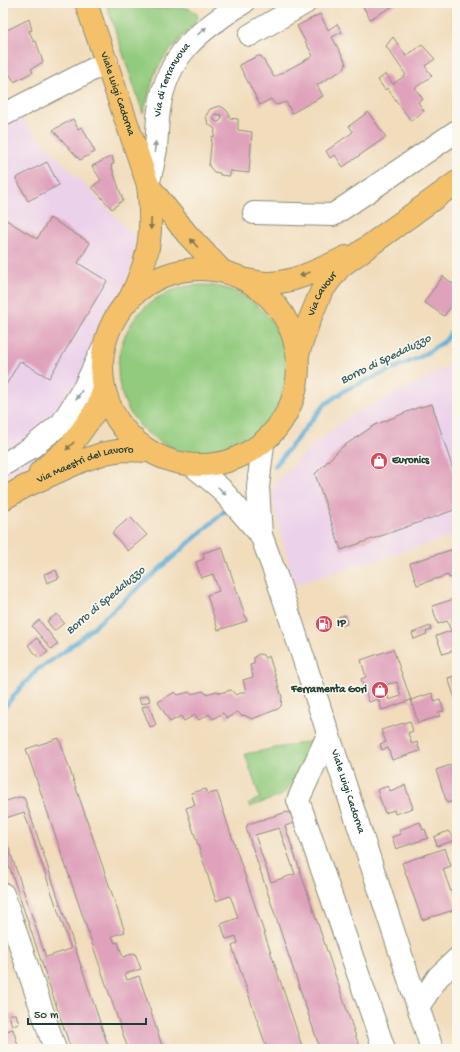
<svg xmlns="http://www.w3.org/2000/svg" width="460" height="1052" font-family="'Gochi Hand',sans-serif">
<rect width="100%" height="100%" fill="#fbf7ec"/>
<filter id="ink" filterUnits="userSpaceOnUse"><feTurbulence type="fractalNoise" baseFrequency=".025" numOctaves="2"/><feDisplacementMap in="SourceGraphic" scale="8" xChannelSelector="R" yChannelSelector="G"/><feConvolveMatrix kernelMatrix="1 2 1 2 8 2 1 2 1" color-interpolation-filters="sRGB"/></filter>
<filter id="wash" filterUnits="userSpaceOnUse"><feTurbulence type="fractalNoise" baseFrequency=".012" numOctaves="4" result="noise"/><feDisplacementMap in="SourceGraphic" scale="16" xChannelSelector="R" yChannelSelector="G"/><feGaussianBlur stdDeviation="0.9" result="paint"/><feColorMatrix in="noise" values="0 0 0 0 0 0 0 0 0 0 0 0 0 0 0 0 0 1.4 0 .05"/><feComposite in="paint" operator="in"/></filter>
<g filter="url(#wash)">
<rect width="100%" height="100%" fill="#f1dcbc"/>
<path fill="#ecd1ea" d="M19 117 136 238 131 269 100 334 91 361 62 436 22 467 3 478V126Z
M457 356V535L294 585 273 502 274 483 289 470 305 452 348 417 446 368Z"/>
<path fill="#92cb7e" stroke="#588459" d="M106 3H141L155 8H188L197 14 198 19 165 56 155 73 143 113Z
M118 369a84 84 0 1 1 168 0a84 84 0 1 1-168 0Z
M313 741 292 784 282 795 250 807 248 804 260 798 245 754Z"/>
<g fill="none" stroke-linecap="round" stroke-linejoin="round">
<path stroke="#5aaad4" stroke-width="4.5" d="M275 466 324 405 347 389 420 357 445 341 457 324
M3 709 21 687 37 670 65 651 96 625 225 511"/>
</g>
<g id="blocks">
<path fill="#dfa1bb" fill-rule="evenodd" d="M361 3H399L370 19Z
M320 14 328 30 337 24 342 32 332 37 345 61 346 65 344 69 317 85 323 96 292 113 286 102 277 105 274 103 271 99 260 105 239 65 258 56H261L274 77 313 56 297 26Z
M29 19 32 30 29 31 34 42 36 41 43 62 31 69 33 72 14 82 3 61V32Z
M393 37 406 56 422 45 435 59 425 66 432 76 415 88 423 99 418 102 424 111 411 121 387 88 385 90 378 80 386 74 393 84 406 75 386 46Z
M219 106 224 108 227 111 229 114V118L238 119V130L252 132 249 173 230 171V176L220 175V173L214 172 209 166 212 136 214 137 215 129 208 124 206 116 210 109ZM215 114 221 115 222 118 220 121 217 122 214 120 213 117Z
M368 112 386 137 343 167 335 155 330 158 326 151 353 132 349 126Z
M73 119 78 129 82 127 95 152 80 160 53 130Z
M112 156 114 164 111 165 123 200 112 209 92 187 101 180 92 166Z
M47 162 59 185 28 201 16 178Z
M3 218 37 239 50 218 90 243 78 263 107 281 49 378 20 361 6 385 3 383Z
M443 276 457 287V298L444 316 424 302Z
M432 404 457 482V509L341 550 315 474 342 447 375 425 417 408Z
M130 517 147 535 128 551 112 533Z
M222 547 247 621 218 630 207 595 219 591 213 574 201 578 196 562 204 559 203 553Z
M457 548V575L449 578 448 575 417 585 410 563Z
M56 570 59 578 47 583 44 574Z
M457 598V649L443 654 436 636 451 631 447 621 438 624 432 606Z
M57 614 64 623 54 631 47 621Z
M345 615 347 624 341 626 338 617Z
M39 620 58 644 51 649 32 626Z
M430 626 431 630 426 632 427 634 414 639 412 633Z
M37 638 48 652 39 658 28 645Z
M393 649 411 700 382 710 378 699 369 702 361 679 366 677 361 660ZM397 682 401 696 389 700 385 685Z
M259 654 263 655 265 658 269 656 282 697 281 706 278 709 252 719 244 715 242 716 238 712 227 718 223 713 213 719 209 714 199 720 195 715 184 721 181 716 170 722 158 702 175 692 178 695 189 692 191 694 203 691 206 694 217 691 220 693 231 690 236 695 246 691 243 680 253 677 250 665 254 664V657Z
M457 675V704L448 678Z
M432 693 435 702 440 700 444 711 439 712 440 716 418 723 411 700Z
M148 695 150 701 141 704 139 698Z
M149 705 156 725 150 727 142 707Z
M410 721 413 731 408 733 412 744 417 742 420 751 392 760 388 748 382 750 380 744 386 742 381 730Z
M59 738 125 932 112 936 115 943 118 942 123 957 135 953 141 969 125 974 127 980 139 976 163 1049H128L26 749Z
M456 763H457V800L447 803 436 770Z
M405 785 413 808 395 814 394 810 385 813 377 790 388 786 390 791Z
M206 789 208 794 217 792 303 1049H267L232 946 238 943 236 936 226 939 221 924 238 918 233 903 230 896 216 901 186 808 195 805 191 793Z
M19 797 24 798 25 800 33 823 109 1049H71L3 848V831L46 957 71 949 24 812 3 819V802Z
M287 812 292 815 295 823 285 826 360 1049H320L249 837 246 828 248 824ZM279 828 295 874 271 882 255 835Z
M420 822 423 830 425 829 428 838 396 849 392 837 401 834 399 830Z
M448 831 456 840 437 846 434 837Z
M445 848 451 866 443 869 457 909 422 920 402 863Z
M12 1014H16L19 1024 12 1026 9 1015Z
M13 1029 19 1049H3V1032Z"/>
</g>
</g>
<g filter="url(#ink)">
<use href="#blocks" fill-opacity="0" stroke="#888c78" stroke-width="1"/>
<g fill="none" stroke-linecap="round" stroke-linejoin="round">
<defs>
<g id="minor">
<path d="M250 35 305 3"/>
<path d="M3 115 107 62"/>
<path id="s1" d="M148 185C151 174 154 161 156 149 157 136 157 123 159 110 167 55 198 31 243 3"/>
<path d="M254 213 333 215 457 131"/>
<path id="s2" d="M263 444 258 487 261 535 278 581 432 1049"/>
<path d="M3 465 32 447 62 423 85 386 103 348"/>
<path d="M192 465 220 488 261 535"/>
<path d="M328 735 298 800 384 1049"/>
<path d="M3 894 55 1049"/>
<path d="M418 1007 438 977 457 959"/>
</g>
<g id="major">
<path id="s3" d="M86 3 148 185C153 230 151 255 131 296"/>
<path d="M148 185 187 234 222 271"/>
<circle cx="200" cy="367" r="98"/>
<path d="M247 280C253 281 260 283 266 283 292 284 323 268 346 257"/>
<path id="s4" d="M298 354 309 321 321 292 340 267 457 182"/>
<path d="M40 472 72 444 97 409 104 389"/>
<path id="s5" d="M3 499 24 487 84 460 105 453 123 450 149 451"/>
</g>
</defs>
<use href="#minor" stroke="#888c78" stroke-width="24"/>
<use href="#major" stroke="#888c78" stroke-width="24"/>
<use href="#minor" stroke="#fff" stroke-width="22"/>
<use href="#major" stroke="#f4c16b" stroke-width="22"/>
</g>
<defs><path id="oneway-solid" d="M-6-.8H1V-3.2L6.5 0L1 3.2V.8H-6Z"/></defs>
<g fill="#8f9e9a">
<use href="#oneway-solid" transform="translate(202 31) rotate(-40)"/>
<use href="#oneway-solid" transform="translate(155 147) rotate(-84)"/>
<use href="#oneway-solid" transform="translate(79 395) rotate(122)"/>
<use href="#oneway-solid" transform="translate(222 491) rotate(46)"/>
</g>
<g fill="#7f784d">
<use href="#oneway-solid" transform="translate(151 224) rotate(92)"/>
<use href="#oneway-solid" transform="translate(194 243) rotate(-132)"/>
<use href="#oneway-solid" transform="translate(305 274) rotate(161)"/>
<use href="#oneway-solid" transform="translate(70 446) rotate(135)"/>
</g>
</g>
<defs>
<symbol id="shop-disc" viewBox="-11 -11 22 22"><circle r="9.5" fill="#d1495b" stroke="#fbf7ec"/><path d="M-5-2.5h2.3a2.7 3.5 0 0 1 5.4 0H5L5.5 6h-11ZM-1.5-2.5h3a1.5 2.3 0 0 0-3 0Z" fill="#fff"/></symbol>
<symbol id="fuel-disc" viewBox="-11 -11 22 22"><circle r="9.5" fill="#d1495b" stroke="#fbf7ec"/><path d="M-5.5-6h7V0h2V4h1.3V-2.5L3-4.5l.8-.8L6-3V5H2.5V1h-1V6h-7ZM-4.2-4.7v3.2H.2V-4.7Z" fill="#fff"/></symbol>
</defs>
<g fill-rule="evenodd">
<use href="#shop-disc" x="369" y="451" width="20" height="20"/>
<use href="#fuel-disc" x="314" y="614" width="20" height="20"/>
<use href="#shop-disc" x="370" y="680" width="20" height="20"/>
</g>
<g text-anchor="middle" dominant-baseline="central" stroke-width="3.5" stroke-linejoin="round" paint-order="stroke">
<g font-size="11" fill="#1f3d34" stroke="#fbf7ec">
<text stroke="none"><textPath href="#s1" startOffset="109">Via di Terranuova</textPath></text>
<text stroke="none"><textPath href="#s3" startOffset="96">Viale Luigi Cadorna</textPath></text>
<text stroke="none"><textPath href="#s4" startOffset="65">Via Cavour</textPath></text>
<text stroke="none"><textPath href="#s5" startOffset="90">Via Maestri del Lavoro</textPath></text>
<text stroke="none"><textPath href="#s2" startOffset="362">Viale Luigi Cadorna</textPath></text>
</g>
<g font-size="11" font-weight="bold" fill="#1f3d34" stroke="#fbf7ec" text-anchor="start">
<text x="392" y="461">Euronics</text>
<text x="337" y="624">IP</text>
<text x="367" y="690" text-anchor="end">Ferramenta Gori</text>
</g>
<g font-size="12" font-style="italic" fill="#315e64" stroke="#fbf7ec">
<text transform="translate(386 360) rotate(-26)">Borro di Spedaluzzo</text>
<text transform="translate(106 601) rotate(-40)">Borro di Spedaluzzo</text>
</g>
</g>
<rect width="460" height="1052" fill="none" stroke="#fbf7ec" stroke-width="16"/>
<path d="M28 1018v6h118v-6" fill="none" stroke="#1f3d34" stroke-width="2"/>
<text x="34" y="1018" font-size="12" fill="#1f3d34" stroke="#fbf7ec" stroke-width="3" paint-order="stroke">50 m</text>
</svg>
